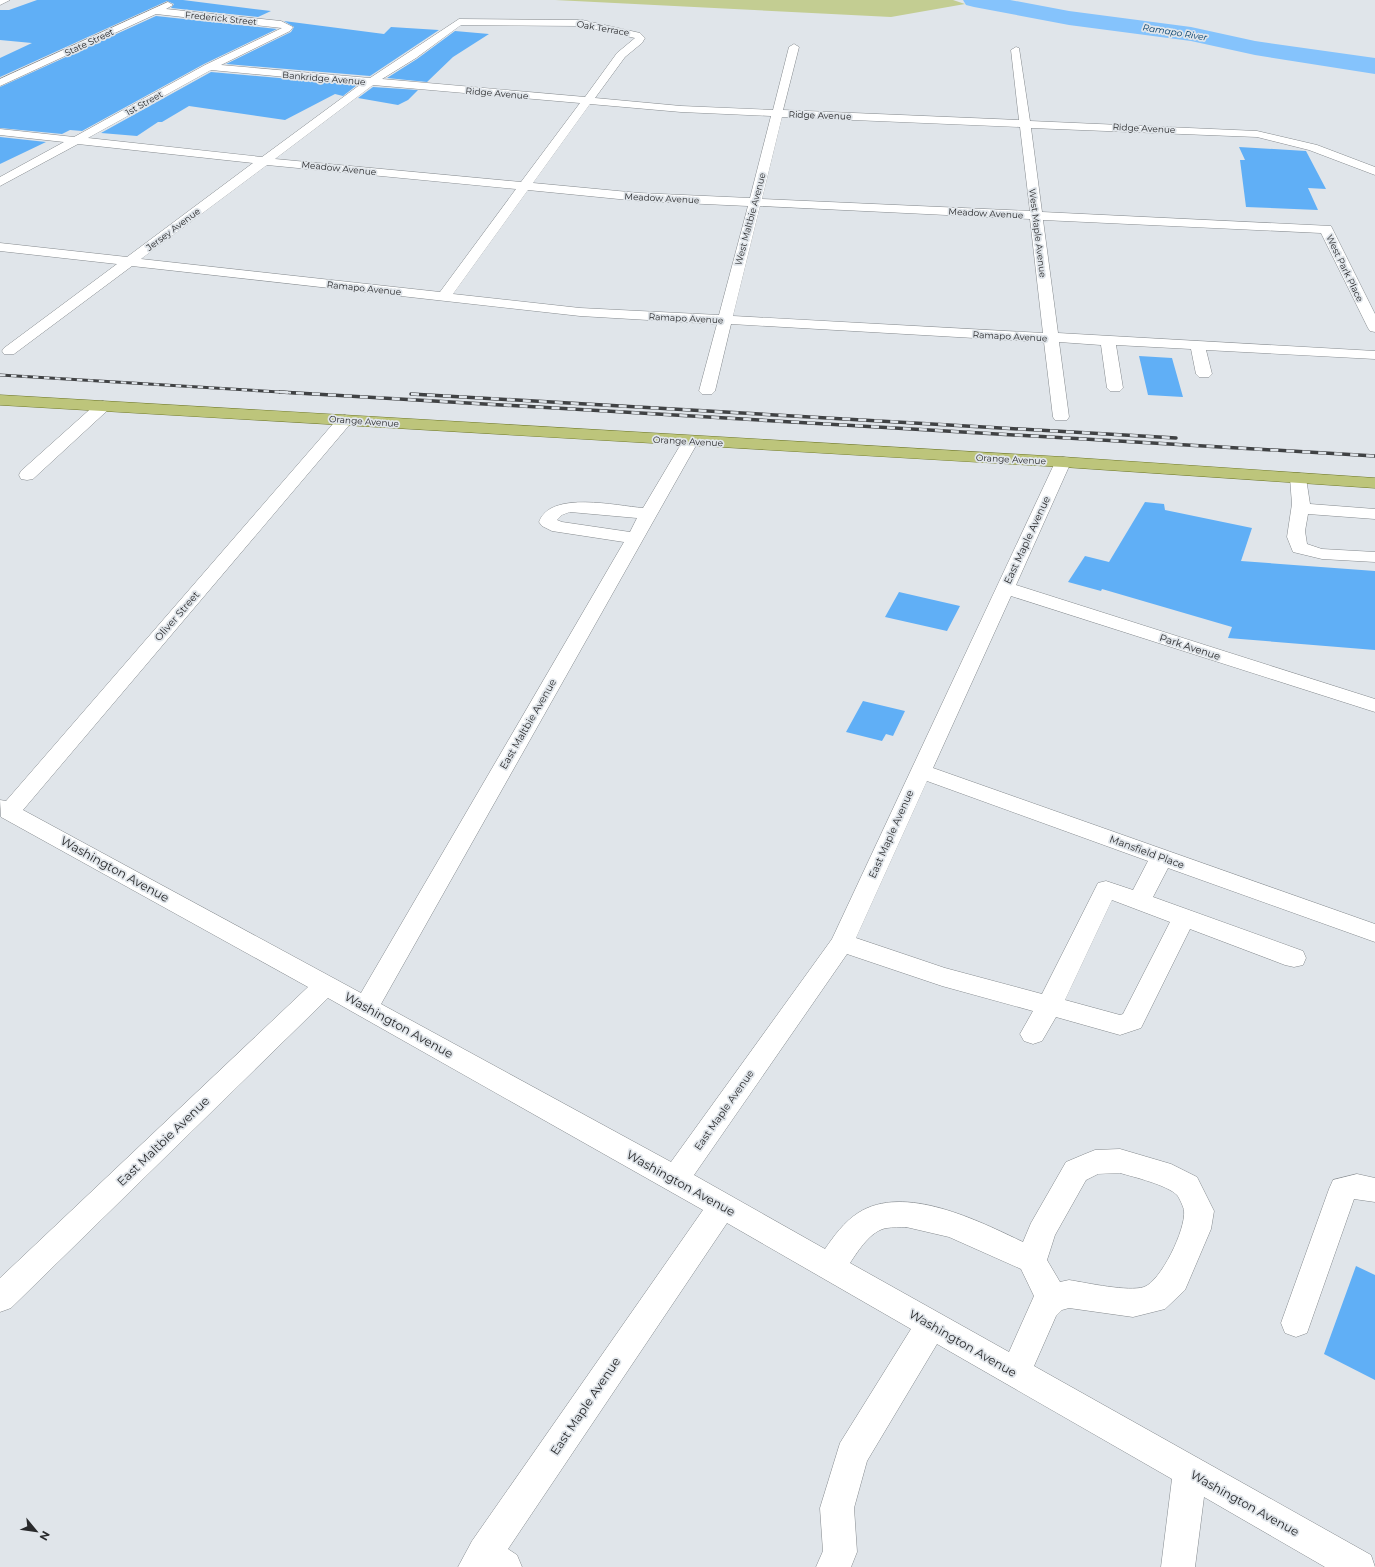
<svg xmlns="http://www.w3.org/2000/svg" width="1375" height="1567" font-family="Montserrat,sans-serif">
<rect width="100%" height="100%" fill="#e0e5ea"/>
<path fill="#c3cd92" d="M555 0H953L965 4 891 17Z"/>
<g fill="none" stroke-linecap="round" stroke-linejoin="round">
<path fill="#85c3fc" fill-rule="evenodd" d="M963 0H1010L1069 11 1191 27 1255 41 1375 58V74L1255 55 1191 41 1069 25 974 7 966 5Z"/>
</g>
<path fill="#60aff6" d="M37 0H183L271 11 258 17 171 8 174 4 167 1 0 77V58L32 43 0 40V10H9Z
M156 16 277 29 204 64 82 131 70 130 62 134 0 128V87Z
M284 21 384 34 391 27 439 30 370 76 226 64 291 32 294 27Z
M455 31 489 34 453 57 427 82 387 78 417 59Z
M211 72 357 85 343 96 335 94 285 120 189 106 162 122H158L137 136 101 133Z
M373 87 418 90 408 100 398 105 358 98Z
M0 137 46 142 0 164Z
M1239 147 1306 151 1326 189 1308 188 1318 210 1246 207 1240 160H1245Z
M1139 356 1172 358 1183 397 1148 395Z
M1145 502 1164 504 1165 510 1252 528 1241 561 1375 571V650L1228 638 1232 627 1102 589 1101 591 1068 582 1085 556 1109 562Z
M899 592 960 606 947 631 885 617Z
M863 701 905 711 893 736 886 734 882 741 846 732Z
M1356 1266 1375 1275V1380L1324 1354Z"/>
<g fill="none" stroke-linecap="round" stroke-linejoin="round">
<defs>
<path id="minor" d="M0 0H10L0 5Z
M168 2 173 5 166 9 281 21 293 27 290 31 221 65 370 78 459 19 582 20 640 33 645 38 642 43 625 57 595 98 681 106 773 110 789 47 794 44 799 47 783 110 1019 120 1011 50 1016 47 1019 48 1030 121 1257 131 1317 145 1375 167V175L1309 150 1257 137 1031 128 1042 212 1331 226 1375 314V332L1370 331 1368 328 1321 233 1043 220 1058 333 1375 351V359L1206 350 1212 374 1209 377H1199L1196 374 1191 349 1116 345 1123 388 1120 391H1110L1107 388 1101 345 1059 342 1069 417 1067 420H1055L1053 417 1044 342 731 324 715 391 712 394H702L699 391 717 324 580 316 132 266 14 354H4L2 351 4 348 117 264 0 251V243L127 257 253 163 78 144 0 186V177L64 142 0 135V129L74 137 205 65 282 28 156 14 0 86V79ZM461 25 582 26 635 38 617 53 585 97 382 79 416 58ZM211 70 361 84 262 157 88 138ZM373 85 580 103 521 182 275 159ZM590 104 681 112 771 116 750 198 639 193 533 183ZM782 117 1020 127 1030 211 762 199ZM267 165 516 189 440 292 141 259ZM528 190 639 201 748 206 719 315 580 308 453 294ZM760 206 1030 219 1043 333 733 316Z
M103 401 109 403 111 406 109 409 33 479 27 480 21 479 19 475 21 471 97 403Z
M345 415 351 417 353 420 351 423 23 810 361 993 624 542 552 531 542 526 539 522C550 490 617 506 643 508L684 439 690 437 696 439 698 442 381 1004 671 1162 832 939 1057 458 1063 457 1069 458 1071 462 1016 585 1375 699V712L1011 596 933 768 1375 924V942L1168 868 1153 897 1303 951 1306 958 1303 965 1294 967 1285 965 1190 929 1141 1028 1120 1035 1056 1017 1042 1041 1033 1044 1024 1041 1020 1034 1033 1011 942 986 847 954 694 1175 825 1249C834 1236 844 1222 858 1213 904 1183 979 1221 1023 1242L1031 1223 1066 1162 1085 1154 1095 1150 1120 1149 1171 1164 1197 1177 1214 1211 1211 1229 1185 1290 1165 1309 1133 1317 1069 1308 1062 1310 1056 1316 1034 1366 1371 1555 1375 1567H1325L1204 1497 1195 1567H1161L1172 1479 937 1344 867 1461 854 1508 857 1552 851 1567H816L823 1551 820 1508 840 1443 911 1329 727 1223 508 1549 517 1555 522 1567H458L472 1541 703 1210 328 998 11 1308 0 1312V1278L308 987 1 817 0 800 6 801 339 417ZM570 512 637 518 630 532 562 522 557 520 562 515ZM927 781 1148 861 1133 890 1106 881 1098 883 1042 994 945 968 856 938ZM1112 900 1170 922 1123 1014 1120 1015 1065 1000ZM1120 1173C1134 1177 1167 1185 1177 1195 1179 1197 1184 1208 1184 1211 1186 1229 1161 1281 1144 1287 1128 1292 1088 1283 1069 1280L1060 1282 1047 1260 1055 1235 1086 1180 1098 1174ZM906 1227 949 1237 1021 1269 1034 1296 1009 1352 850 1263C858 1251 871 1230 887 1228 893 1227 900 1227 906 1227Z
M1298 473 1304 474 1306 478 1310 504 1375 509V519L1308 514 1305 531 1307 544 1322 549 1375 552V562L1322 559 1293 552 1287 537 1292 504 1290 478 1292 474Z
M1357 1174 1375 1178V1202L1354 1199 1307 1333 1296 1337 1285 1333 1281 1323 1329 1189 1333 1180Z"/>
<path id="major" d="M0 395 1063 457 1375 478V488L1063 467 0 405Z"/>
</defs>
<use href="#minor" stroke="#858a8e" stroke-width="1"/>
<use href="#major" stroke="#6d7626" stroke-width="1"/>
<use href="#minor" fill="#fff" fill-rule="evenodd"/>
<use href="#major" fill="#bdc57b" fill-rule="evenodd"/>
<defs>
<path id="rail-far1" d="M0 375 297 393"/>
<path id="rail" d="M280 392 1375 456
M411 394 1176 438"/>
</defs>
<use href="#rail-far1" stroke="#404244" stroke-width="3"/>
<use href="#rail" stroke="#404244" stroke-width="3.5"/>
<use href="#rail-far1" stroke="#e0e5ea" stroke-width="2" stroke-dasharray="5.5" stroke-linecap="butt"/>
<use href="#rail" stroke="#e0e5ea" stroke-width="2.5" stroke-dasharray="8" stroke-linecap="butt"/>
</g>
<g text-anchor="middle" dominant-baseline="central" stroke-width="3.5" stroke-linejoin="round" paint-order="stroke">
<g font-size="9" fill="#292a2c" stroke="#e0e5ea">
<text transform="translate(221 18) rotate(6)">Frederick Street</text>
<text transform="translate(603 28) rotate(10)">Oak Terrace</text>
<text transform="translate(89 42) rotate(-25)">State Street</text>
<text transform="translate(324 78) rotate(5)">Bankridge Avenue</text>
<text transform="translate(497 93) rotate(5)">Ridge Avenue</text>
<text transform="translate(144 103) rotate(-29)">1st Street</text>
<text transform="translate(820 115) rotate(2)">Ridge Avenue</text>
<text transform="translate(1144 128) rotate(3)">Ridge Avenue</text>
<text transform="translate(339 168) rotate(6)">Meadow Avenue</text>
<text transform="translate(662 198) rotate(3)">Meadow Avenue</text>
<text transform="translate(986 213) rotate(3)">Meadow Avenue</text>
<text transform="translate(750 219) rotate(-75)">West Maltbie Avenue</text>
<text transform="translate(173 229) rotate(-37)">Jersey Avenue</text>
<text transform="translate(1038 233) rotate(83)">West Maple Avenue</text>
<text transform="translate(1345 268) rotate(64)">West Park Place</text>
<text transform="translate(364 288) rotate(6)">Ramapo Avenue</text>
<text transform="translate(686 318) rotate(3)">Ramapo Avenue</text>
<text transform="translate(1010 336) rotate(3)">Ramapo Avenue</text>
<text transform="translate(364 421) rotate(4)">Orange Avenue</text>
<text transform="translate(688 441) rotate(3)">Orange Avenue</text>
<text transform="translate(1011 459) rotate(3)">Orange Avenue</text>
</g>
<g font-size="9" font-style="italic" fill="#003d6a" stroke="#e0e5ea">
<text transform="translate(1175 32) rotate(9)">Ramapo River</text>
</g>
<g font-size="10" fill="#292a2c" stroke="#e0e5ea">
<text transform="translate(1027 540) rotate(-65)">East Maple Avenue</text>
<text transform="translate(177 616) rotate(-49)">Oliver Street</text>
<text transform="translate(1190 647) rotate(18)">Park Avenue</text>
<text transform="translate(528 724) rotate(-60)">East Maltbie Avenue</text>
<text transform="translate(891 834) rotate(-66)">East Maple Avenue</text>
<text transform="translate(1147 852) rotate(20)">Mansfield Place</text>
<text transform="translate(724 1110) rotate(-55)">East Maple Avenue</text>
</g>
<g font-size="12" fill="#292a2c" stroke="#e0e5ea">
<text transform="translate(115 869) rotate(29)">Washington Avenue</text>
<text transform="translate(399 1025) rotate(29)">Washington Avenue</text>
<text transform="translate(163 1141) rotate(-44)">East Maltbie Avenue</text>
<text transform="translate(681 1183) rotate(29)">Washington Avenue</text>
<text transform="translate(963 1343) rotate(30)">Washington Avenue</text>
<text transform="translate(585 1406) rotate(-56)">East Maple Avenue</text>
<text transform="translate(1245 1503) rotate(29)">Washington Avenue</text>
</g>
</g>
<g transform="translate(36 1531) rotate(119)" stroke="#e0e5ea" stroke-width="3" paint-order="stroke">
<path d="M0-3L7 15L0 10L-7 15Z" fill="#292a2c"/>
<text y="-6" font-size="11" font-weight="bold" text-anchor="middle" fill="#292a2c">N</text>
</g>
</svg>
